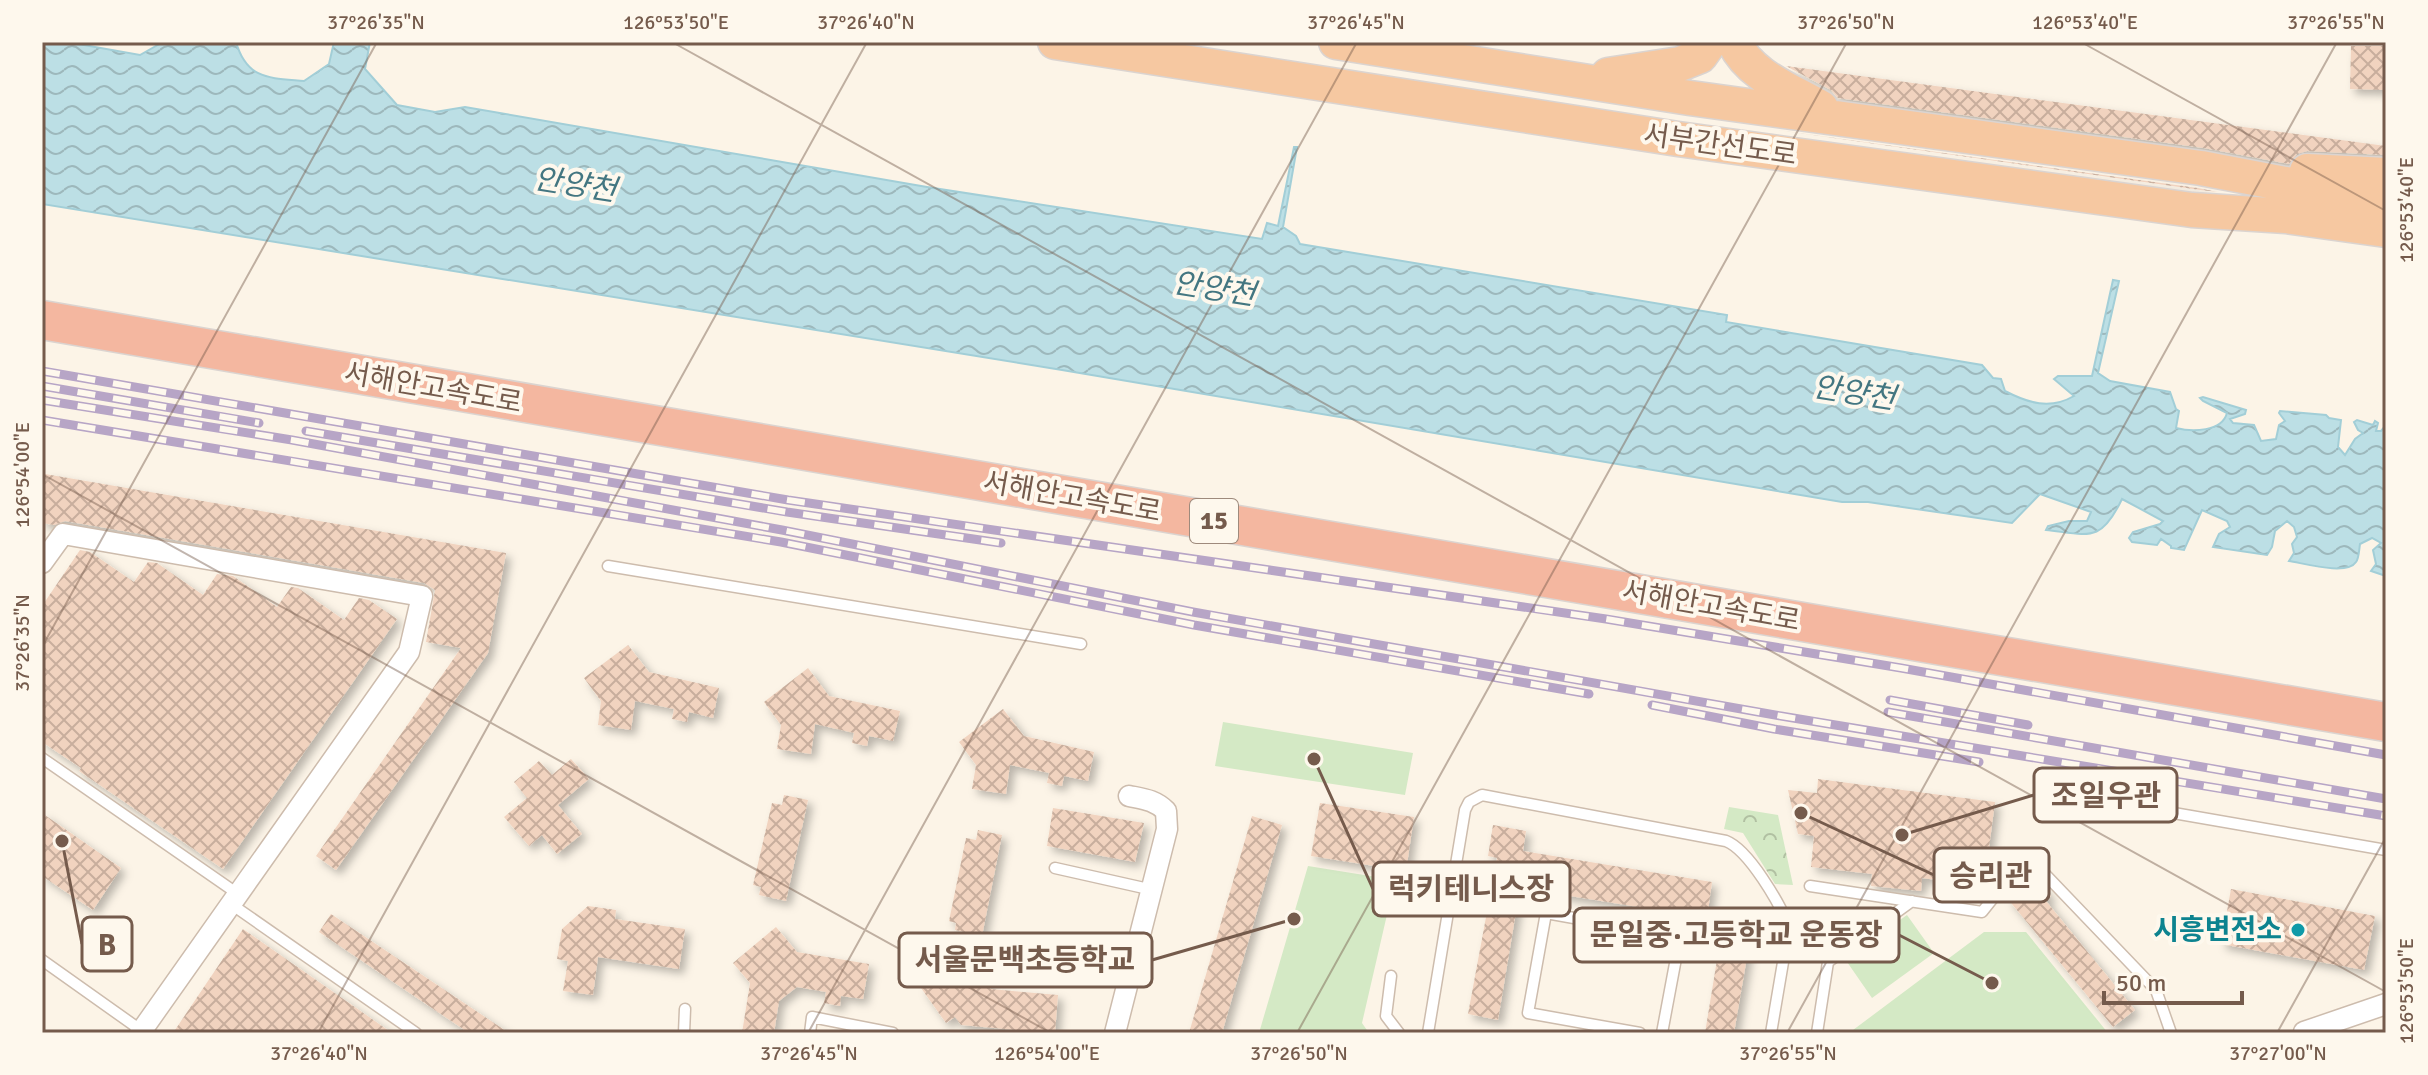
<svg xmlns="http://www.w3.org/2000/svg" width="2428" height="1075" font-family="Signika,'Noto Sans KR',sans-serif">
<defs>
<pattern id="park-crowns" width="20" height="18" patternUnits="userSpaceOnUse" patternTransform="scale(2)"><rect width="20" height="18" fill="#d4e9c5"/><path d="M2 6a3 3 0 1 1 6 0M12 15a3 3 0 1 1 6 0" fill="none" stroke="#b1c0a2"/></pattern>
<pattern id="water-waves" width="16" height="10" patternUnits="userSpaceOnUse" patternTransform="scale(2)"><rect width="16" height="10" fill="#bcdfe5"/><path d="M0 5q4-4 8 0t8 0" fill="none" stroke="#9db8bc"/></pattern>
<pattern id="building-cross-hatch" width="8" height="8" patternUnits="userSpaceOnUse" patternTransform="scale(2)"><rect width="8" height="8" fill="#f1d3bf"/><path d="M0 0l8 8M0 8l8-8" fill="none" stroke="#c8ae9d"/></pattern>
<filter id="shadow"><feDropShadow dx="5" dy="5" stdDeviation="4" flood-color="#0004"/></filter>
</defs>
<rect width="100%" height="100%" fill="#fcf4e7"/>
<path fill="#d4e9c5" d="M1223 722 1413 753 1405 795 1215 766Z
M1308 866 1395 880 1362 1023 1369 1033H1259Z
M1907 915 1934 953 1872 998 1845 959Z
M1984 932H2026L2108 1033H1849Z"/>
<path fill="url(#park-crowns)" d="M1729 807 1778 815 1793 885 1775 884 1743 833 1724 829Z"/>
<path fill="url(#water-waves)" stroke="#a2ced7" stroke-width="2" d="M42 42H67L140 55 163 42H236C247 80 270 78 304 81L329 64 334 42H370L365 69 397 105 435 112 465 107 927 187 1262 239 1267 223 1278 226 1294 147H1297L1283 227 1296 236 1300 244 1727 315 1726 322 1982 365 1993 378 2001 379 2005 391C2028 403 2050 410 2074 396L2054 379 2058 376H2092L2113 280 2119 281 2098 373 2110 381 2170 392 2176 409 2179 411 2176 428C2192 432 2222 432 2227 413L2203 401 2200 398 2203 397 2246 410 2245 414 2230 419 2233 423 2254 425 2261 441 2276 439 2279 425 2285 421 2279 413 2280 411 2326 415 2329 418 2341 420 2338 447 2345 455 2355 439 2363 433 2358 430 2354 422 2357 420 2373 425 2375 421 2378 423 2376 431H2381L2386 425V576L2371 571 2376 564 2373 550 2381 543 2372 538 2360 544C2359 550 2359 558 2356 562 2347 576 2303 563 2289 561L2294 553 2292 544 2297 537 2294 527 2287 521 2275 531 2272 547 2267 555 2213 547 2219 534 2230 527 2227 521 2202 510 2184 550 2171 548V546L2161 539 2157 545 2132 542 2129 538 2133 532 2160 524 2163 521 2122 499C2101 543 2090 535 2046 530L2048 526 2069 521H2087L2091 512 2040 494 2012 523 1868 502H1842L1062 370 42 204Z"/>
<path fill="url(#building-cross-hatch)" filter="url(#shadow)" d="M2351 46H2386V90L2350 89Z
M1786 66 2386 146V155L2307 151 2297 154 2289 164 2204 148 1838 98 1831 90Z
M1770 129 2198 188 2218 192 2200 190Z
M45 474 506 553 488 653 336 870 316 856 461 648 426 642 435 590 424 583 65 521 54 525 42 523Z
M80 550 90 552 134 582 148 562 157 563 203 595 217 574 233 576 277 607 291 587 298 588 344 620 359 598 369 600 397 619 223 869 79 771 81 768 42 742V606Z
M628 645 649 672 719 688 713 718 689 712 687 722 672 719 674 709 635 701 631 730 598 725 601 701 584 678Z
M808 668 829 696 900 711 893 741 869 736 867 746 852 743 854 733 815 724 811 754 777 749 781 725 764 702Z
M1003 709 1024 736 1094 752 1088 781 1064 776 1062 786 1047 783 1049 773 1010 765 1006 794 972 789 976 765 959 742Z
M571 759 589 779 558 805 582 834 557 854 542 835 529 846 504 817 527 798 514 782 539 761 552 775Z
M1818 779 1995 802 1984 886 1922 878 1921 891 1871 886 1872 874 1811 867 1814 836 1798 834 1788 790 1817 793Z
M784 795 808 800 786 901 759 895 761 887 753 885 772 803 782 805Z
M1320 803 1414 817 1406 871 1311 856Z
M1053 808 1144 823 1135 862 1047 846Z
M42 813 121 868 93 910 42 876Z
M1252 816 1282 825 1222 1033H1189Z
M1493 825 1526 831 1523 851 1712 882 1707 918 1520 888 1498 1020 1468 1014 1497 858 1488 856Z
M978 830 1002 835 982 936 955 930 956 923 949 921 966 838 976 840Z
M2032 877 2051 896 2046 901 2135 1010 2113 1027 2007 898Z
M2231 889 2375 916 2364 970 2221 944Z
M588 906 616 910 615 919 685 929 679 969 598 957 593 995 563 991 568 961 557 959 562 929Z
M331 914 509 1033H469L319 932Z
M1724 917 1753 922 1734 1033H1705Z
M776 927 797 952 869 964 863 999 841 996 840 1006 824 1003 826 992 797 987 779 1001 774 1033H742L750 983 733 963Z
M243 929 392 1033H173Z
M967 955 991 989 1058 995 1055 1033H1015L1016 1030 961 1025 955 1017 946 1023 921 988Z"/>
<g fill="none" stroke-linecap="round" stroke-linejoin="round">
<defs>
<path id="service" d="M608 566 1081 644
M42 758 238 894
M2162 811 2386 850
M1055 868 1153 890
M1810 886 1982 912 2018 867 2041 870 2156 990 2171 1033
M231 904 416 1033
M42 960 142 1031
M1391 976 1386 1016 1399 1033
M684 1033 685 1009
M810 1033 812 1017 893 1033
M1428 1033 1465 810 1469 802 1482 795 1726 841C1749 850 1780 904 1789 927L1771 1033
M1640 1033 1528 1013 1546 913 1680 937 1662 1033
M1817 1033 1828 962 1912 901"/>
<path id="minor" d="M42 563 63 534 422 596 409 652 140 1033
M2304 1032 2386 1004
M1115 1033 1167 829 1166 811C1155 800 1144 799 1129 796"/>
<path id="trunk" d="M1055 42 1678 139 2192 210 2286 216 2386 230
M1336 42 1690 98 2201 168 2386 203
M1734 42C1750 76 1790 90 1821 108
M1608 75 1680 64 1700 56 1710 42
M2307 171 2386 175"/>
</defs>
<use href="#service" stroke="#cdbcad" stroke-width="13"/>
<use href="#minor" stroke="#cdbcad" stroke-width="23"/>
<use href="#trunk" stroke="#dbd4d0" stroke-width="37"/>
<use href="#service" stroke="#fff" stroke-width="10"/>
<use href="#minor" stroke="#fff" stroke-width="20"/>
<use href="#trunk" stroke="#f6c8a1" stroke-width="34"/>
<defs>
<path id="rail" d="M42 371 788 500 1606 619 1901 668 2386 755
M42 386 259 423
M42 400 292 440 782 530 1193 612 1781 716 2386 816
M42 420 781 542 1194 625 1589 694
M306 431 787 512 1001 543
M1890 700 2028 725
M1652 705 1774 729 1979 762
M1888 712 2386 799"/>
</defs>
<use href="#rail" stroke="#b7a5c6" stroke-width="9"/>
<use href="#rail" stroke="#fef8ed" stroke-width="6" stroke-dasharray="18" stroke-linecap="butt"/>
<defs>
<path id="motorway-bridge" d="M42 320 2386 722"/>
</defs>
<use href="#motorway-bridge" stroke="#dbd4d0" stroke-width="41" stroke-linecap="butt"/>
<use href="#motorway-bridge" stroke="#f4b7a0" stroke-width="38"/>
</g>
<path fill="none" stroke="#755b4c" stroke-width="2" stroke-opacity="0.45" d="M672 42 2386 992M2081 42 2386 211M42 474 1051 1033M42 647 377 42M318 1033 867 42M808 1033 1357 42M1297 1033 1847 42M1787 1033 2337 42M2277 1033 2386 837"/>
<circle fill="#0f9aa8" stroke="#fef8ed" stroke-width="3" cx="2298" cy="930" r="8"/>
<g text-anchor="middle" dominant-baseline="central" stroke-width="8" stroke-linejoin="round" paint-order="stroke">
<rect fill="#fef8ed" stroke="#9e8a7c" stroke-width="2" x="1190" y="499" width="48" height="44" rx="6"/>
<g font-size="26" font-weight="bold" fill="#755b4c">
<text x="1214" y="521">15</text>
</g>
<g font-size="28" fill="#755b4c" stroke="#fef8ed">
<text transform="translate(1720 145) rotate(8)">서부간선도로</text>
<text transform="translate(433 388) rotate(10)">서해안고속도로</text>
<text transform="translate(1072 497) rotate(10)">서해안고속도로</text>
<text transform="translate(1711 606) rotate(10)">서해안고속도로</text>
</g>
<g font-size="28" font-weight="bold" fill="#0d838f" stroke="#fef8ed" text-anchor="end">
<text x="2282" y="930">시흥변전소</text>
</g>
<g font-size="30" font-style="italic" fill="#437681" stroke="#fef8ed">
<text transform="translate(575 185) rotate(9)">안양천</text>
<text transform="translate(1214 289) rotate(9)">안양천</text>
<text transform="translate(1854 393) rotate(9)">안양천</text>
</g>
</g>
<path fill="none" stroke="#755b4c" stroke-width="3" d="M1902 835L2034 795M1801 813L1934 875M1314 759L1373 889M1992 983L1899 935M62 841L82 944M1294 919L1152 960"/>
<g fill="#755b4c" stroke="#fef8ed" stroke-width="3">
<circle cx="1902" cy="835" r="8"/>
<circle cx="1801" cy="813" r="8"/>
<circle cx="1314" cy="759" r="8"/>
<circle cx="1992" cy="983" r="8"/>
<circle cx="62" cy="841" r="8"/>
<circle cx="1294" cy="919" r="8"/>
</g>
<g fill="#fef8ed" stroke="#755b4c" stroke-width="3">
<rect x="2034" y="768" width="143" height="54" rx="8"/>
<rect x="1934" y="848" width="115" height="54" rx="8"/>
<rect x="1373" y="862" width="197" height="54" rx="8"/>
<rect x="1574" y="908" width="325" height="54" rx="8"/>
<rect x="82" y="917" width="50" height="54" rx="8"/>
<rect x="899" y="933" width="253" height="54" rx="8"/>
</g>
<g font-size="30" text-anchor="middle" font-weight="bold" fill="#755b4c">
<text x="2106" y="806">조일우관</text>
<text x="1991" y="886">승리관</text>
<text x="1471" y="899">럭키테니스장</text>
<text x="1736" y="945">문일중·고등학교 운동장</text>
<text x="107" y="955">B</text>
<text x="1025" y="970">서울문백초등학교</text>
</g>
<rect width="2428" height="1075" fill="none" stroke="#fef8ed" stroke-width="88"/>
<path d="M2104 991v12h138v-12" fill="none" stroke="#755b4c" stroke-width="4"/>
<text x="2116" y="991" font-size="24" fill="#755b4c" stroke="#fef8ed" stroke-width="6" paint-order="stroke">50 m</text>
<rect x="44" y="44" width="2340" height="987" fill="none" stroke="#755b4c" stroke-width="3"/>
<g font-size="20" text-anchor="middle" fill="#755b4c">
<text x="376" y="29">37°26'35"N</text>
<text x="676" y="29">126°53'50"E</text>
<text x="866" y="29">37°26'40"N</text>
<text x="1356" y="29">37°26'45"N</text>
<text x="1846" y="29">37°26'50"N</text>
<text x="2085" y="29">126°53'40"E</text>
<text x="2336" y="29">37°26'55"N</text>
<text transform="translate(2406 210) rotate(-90)" y="7">126°53'40"E</text>
<text transform="translate(22 475) rotate(-90)" y="7">126°54'00"E</text>
<text transform="translate(22 643) rotate(-90)" y="7">37°26'35"N</text>
<text transform="translate(2406 991) rotate(-90)" y="7">126°53'50"E</text>
<text x="319" y="1060">37°26'40"N</text>
<text x="809" y="1060">37°26'45"N</text>
<text x="1047" y="1060">126°54'00"E</text>
<text x="1299" y="1060">37°26'50"N</text>
<text x="1788" y="1060">37°26'55"N</text>
<text x="2278" y="1060">37°27'00"N</text>
</g>
</svg>
